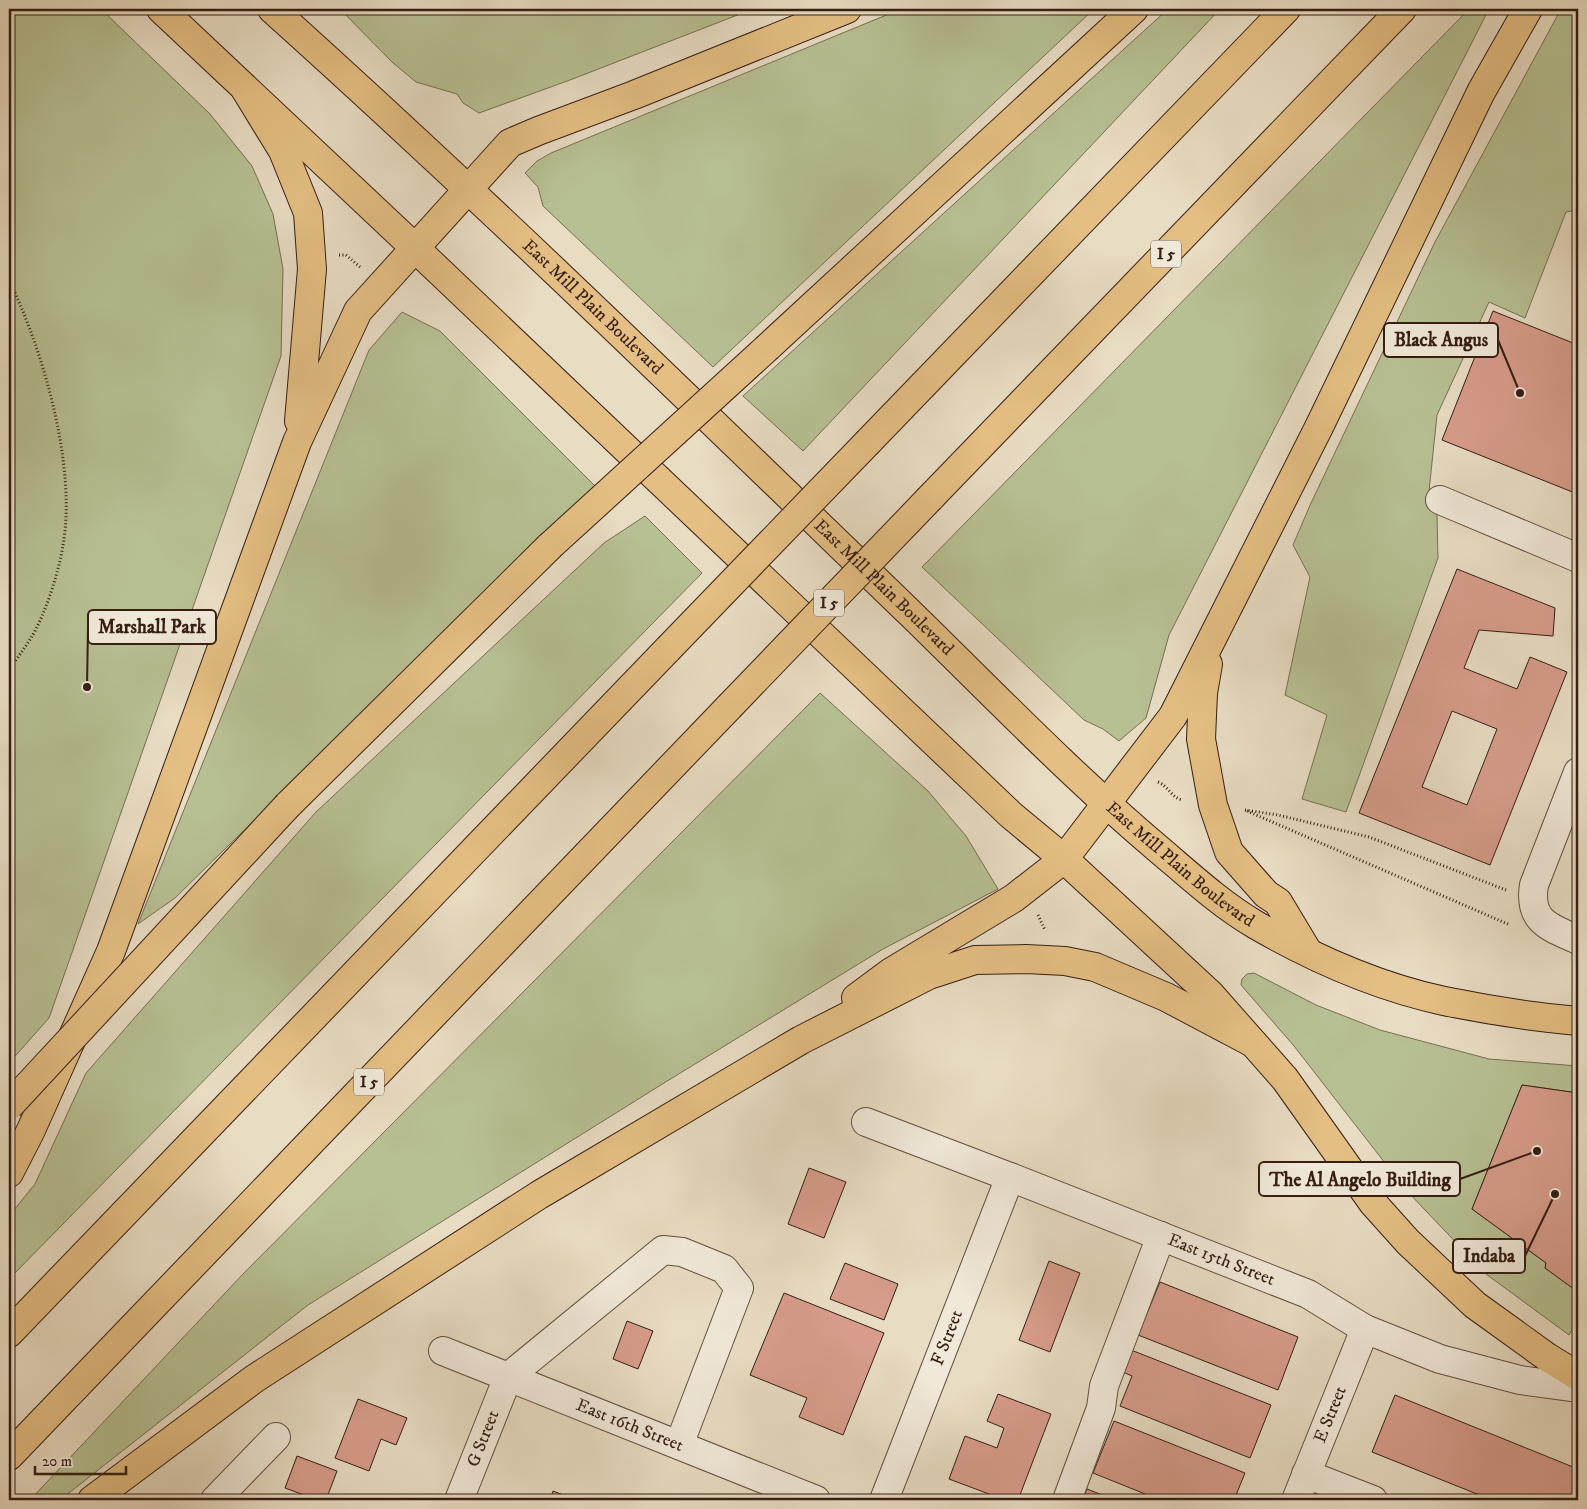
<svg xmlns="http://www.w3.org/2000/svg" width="1587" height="1509" font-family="'IM FELL DW Pica',serif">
<rect width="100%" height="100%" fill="#e8dcc3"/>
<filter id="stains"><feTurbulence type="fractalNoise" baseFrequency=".004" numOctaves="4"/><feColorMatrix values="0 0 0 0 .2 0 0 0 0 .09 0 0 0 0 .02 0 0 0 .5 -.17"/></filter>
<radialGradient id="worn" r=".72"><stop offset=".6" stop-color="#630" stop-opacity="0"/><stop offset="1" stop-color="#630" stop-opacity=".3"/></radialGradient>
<path fill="#b7c093" stroke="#766f52" d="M9 9H101L210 114 252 166 273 214 283 269 281 356 49 1018 9 1063Z
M340 9H753L570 80 479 113 463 103 457 94 416 82 392 62Z
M901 9H1094L713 367 543 206 538 187 525 173 537 161 551 153Z
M1168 9H1220L803 451 743 396Z
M1469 9H1489L1169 635 1146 718 1119 741 1103 729 1084 720 922 567Z
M1561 9H1578V210L1566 212 1525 318 1489 302 1437 415 1429 491 1437 515 1438 558 1346 812 1302 799 1327 715 1285 695 1310 577 1293 545 1311 503 1435 242Z
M402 312 440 331 595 486 175 898 138 924 369 350Z
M645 516 702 573 9 1279V1216L35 1184 86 1073 316 812 604 543Z
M820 693 928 791 966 836 998 889 883 949 664 1083 308 1305 60 1500H30L243 1274Z
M1254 973 1316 1005 1380 1030 1489 1059 1578 1066V1093L1522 1085 1472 1209 1546 1263 1545 1268 1578 1292V1319L1569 1335 1486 1274 1406 1190 1294 1046 1241 985 1242 979 1247 974Z"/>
<path fill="#d79c8b" stroke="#351e12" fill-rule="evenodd" d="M1493 311 1578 345V484L1575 493 1442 440Z
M1457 569 1555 608 1553 636 1479 630 1464 668 1517 689 1530 657 1567 672 1490 865 1359 813ZM1452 711 1497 729 1467 805 1422 787Z
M1522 1085 1578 1093V1292L1545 1268 1546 1263 1472 1209Z
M809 1168 846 1182 824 1238 788 1224Z
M1049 1261 1080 1273 1050 1352 1019 1340Z
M845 1263 898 1284 884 1320 830 1299Z
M1160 1282 1298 1337 1278 1390 1138 1335Z
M784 1293 884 1333 843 1435 799 1417 807 1398 750 1375Z
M627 1321 653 1331 638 1369 613 1359Z
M1131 1350 1271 1405 1250 1458 1120 1406 1132 1376 1123 1372Z
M998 1394 1051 1414 1018 1500H1005L949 1479 965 1436 997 1448 1004 1428 987 1421Z
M1395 1395 1578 1469V1500H1492L1372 1452Z
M358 1399 407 1418 396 1445 381 1439 369 1471 335 1458Z
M1114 1421 1245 1473 1234 1500H1160L1093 1473Z
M297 1456 337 1471 326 1500H318L285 1488Z
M1087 1489 1115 1500H1082Z
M553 1491 576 1500H550Z"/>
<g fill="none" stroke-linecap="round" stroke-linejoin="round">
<defs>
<g id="minor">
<path d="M1440 500 1578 558"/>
<path d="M1578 772 1534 885C1528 922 1550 927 1578 940"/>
<path id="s1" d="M866 1122 1010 1177 1308 1294 1365 1329 1440 1359 1520 1380 1578 1388"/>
<path id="s2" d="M443 1351 816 1500"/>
<path d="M1306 1474 1373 1500"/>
<path d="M215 1500 276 1437"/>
<path id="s3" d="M459 1500 508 1377 663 1250 682 1252 724 1269 739 1288 679 1445"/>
<path id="s4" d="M884 1500 1010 1177"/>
<path d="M1067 1500 1101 1408 1104 1386 1161 1236"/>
<path id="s5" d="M1296 1500 1365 1329"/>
</g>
<g id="major">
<path d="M161 9 415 248 1011 815 1064 859 1210 994 1285 1079 1373 1203 1408 1242 1475 1305 1547 1357 1578 1376"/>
<path id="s6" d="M272 9C490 205 700 410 911 614 992 693 1070 774 1156 847 1188 874 1220 904 1256 925 1313 958 1380 987 1444 1001 1488 1010 1534 1017 1578 1021"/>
</g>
<path id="highway" d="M245 89 283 151 308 213 312 269 299 421
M768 347 1134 9
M869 441 1286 9
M930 498 1402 9
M1208 664 1203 693 1201 739 1213 805 1229 852 1266 894 1278 902 1308 952
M288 805 550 546
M856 998 891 972 1014 898 1064 859 1173 716 1319 427 1481 92 1528 9
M9 1173 31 1130 111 951 297 442 358 311 510 143 538 131 634 95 847 9
M9 1333 668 649
M9 1456 729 707
M92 1500 254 1379 539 1195 801 1040 929 975 975 960 1026 959 1065 961 1095 967 1166 997 1253 1043"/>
</defs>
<use href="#minor" stroke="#624e3e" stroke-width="30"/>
<use href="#major" stroke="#351e12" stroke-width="30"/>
<use href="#highway" stroke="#351e12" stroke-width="30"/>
<path stroke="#351e12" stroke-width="3" stroke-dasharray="1 2.5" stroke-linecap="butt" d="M339 255H346L360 267
M9 280C43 350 77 467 63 545 59 572 45 615 31 638 24 649 16 660 9 670
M1158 782C1168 786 1171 797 1182 800
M1245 810 1278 815 1369 837 1506 890
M1247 811 1510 925
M1038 915 1045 930"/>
<use href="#minor" stroke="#f0e8d8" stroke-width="28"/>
<use href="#major" stroke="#e4be82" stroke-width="28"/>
<use href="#highway" stroke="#e4be82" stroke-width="28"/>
<defs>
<path id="highway-bridge" d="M550 546 768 347
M668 649 869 441
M729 707 930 498
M9 1106 288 805"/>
</defs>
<use href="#highway-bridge" stroke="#351e12" stroke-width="30" stroke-linecap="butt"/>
<use href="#highway-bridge" stroke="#e4be82" stroke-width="28"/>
</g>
<g text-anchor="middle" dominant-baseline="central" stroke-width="4" stroke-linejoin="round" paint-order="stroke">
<g fill="#f0e8d8" stroke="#6d5b4d" stroke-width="1">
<rect x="1151" y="240.5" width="30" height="27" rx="4"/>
<rect x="814" y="589.5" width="30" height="27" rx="4"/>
<rect x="354" y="1068.5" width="30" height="27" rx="4"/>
</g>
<g font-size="16" font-weight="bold" fill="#351e12">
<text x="1166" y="254">I 5</text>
<text x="829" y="603">I 5</text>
<text x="369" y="1082">I 5</text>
</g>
<g font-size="18" fill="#351e12" stroke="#f0e8d8">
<text stroke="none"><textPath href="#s6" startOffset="438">East Mill Plain Boulevard</textPath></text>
<text stroke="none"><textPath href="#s6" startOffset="842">East Mill Plain Boulevard</textPath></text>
<text stroke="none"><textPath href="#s6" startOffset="1248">East Mill Plain Boulevard</textPath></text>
<text stroke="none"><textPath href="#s1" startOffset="381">East 15th Street</textPath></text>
<text stroke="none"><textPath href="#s4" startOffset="174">F Street</textPath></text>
<text stroke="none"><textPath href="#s5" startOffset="92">E Street</textPath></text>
<text stroke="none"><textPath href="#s2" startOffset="201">East 16th Street</textPath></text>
<text stroke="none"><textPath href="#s3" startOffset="66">G Street</textPath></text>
</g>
</g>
<path fill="none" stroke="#351e12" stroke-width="2" d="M1520 393L1498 340M87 687L88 627M1537 1151L1460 1179M1555 1194L1525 1256"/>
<g fill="#351e12" stroke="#f0e8d8" stroke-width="2">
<circle cx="1520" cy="393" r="5"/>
<circle cx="87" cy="687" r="5"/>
<circle cx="1537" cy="1151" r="5"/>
<circle cx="1555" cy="1194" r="5"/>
</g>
<g fill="#f0e8d8" stroke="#351e12" stroke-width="2">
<rect x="1384" y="323" width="114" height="34" rx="5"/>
<rect x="88" y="610" width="128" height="34" rx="5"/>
<rect x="1259" y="1162" width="201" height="34" rx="5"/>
<rect x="1453" y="1239" width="72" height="34" rx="5"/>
</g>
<g font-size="19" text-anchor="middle" font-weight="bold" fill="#351e12">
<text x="1441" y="346">Black Angus</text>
<text x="152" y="633">Marshall Park</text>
<text x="1360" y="1186">The Al Angelo Building</text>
<text x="1489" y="1262">Indaba</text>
</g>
<rect width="1587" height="1509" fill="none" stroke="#e8dcc3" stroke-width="30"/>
<rect x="10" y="10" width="1567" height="1489" fill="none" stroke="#351e12" stroke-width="2.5"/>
<rect x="15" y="15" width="1557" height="1479" fill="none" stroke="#351e12"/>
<path d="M35 1466v8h91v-8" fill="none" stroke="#351e12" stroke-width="2.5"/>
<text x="42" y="1466" font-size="15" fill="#351e12" stroke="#f0e8d8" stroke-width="4" paint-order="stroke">20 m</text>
<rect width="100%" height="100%" filter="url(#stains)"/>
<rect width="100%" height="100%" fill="url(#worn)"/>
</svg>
